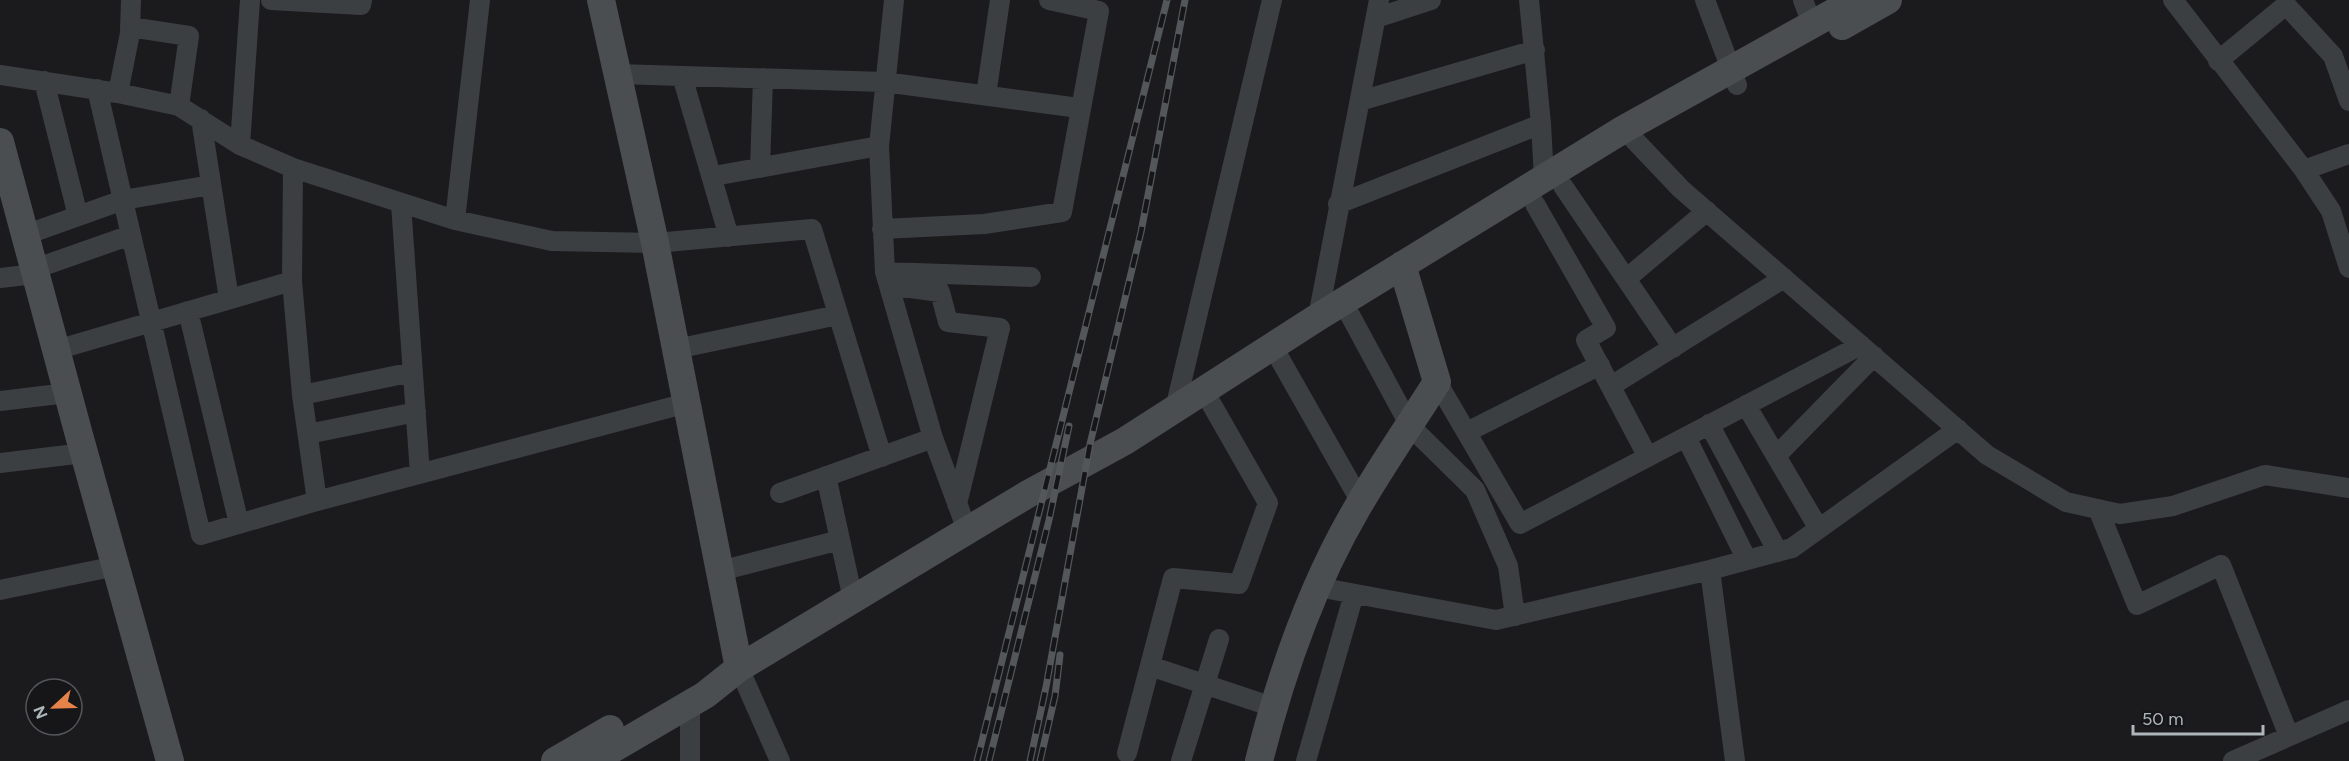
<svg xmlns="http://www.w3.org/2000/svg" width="2349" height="761" font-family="Figtree,sans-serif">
<rect width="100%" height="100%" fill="#1b1b1d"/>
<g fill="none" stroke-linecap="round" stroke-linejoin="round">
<path stroke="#3c3f42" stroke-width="20" d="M271 0 361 5 362 0
M894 0 879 146 885 272 933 438 967 530
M1529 0 1541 124 1544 178
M1705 0 1737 85
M1803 0 1812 24
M2173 0 2304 170 2331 211 2349 268
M1376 18 1431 0
M130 27 189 36 179 106
M2218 61 2286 5 2333 56 2349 101
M617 74 884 82 1079 108
M0 75 118 93 179 106 240 145 293 168 455 220 552 241 655 243 812 229 882 457
M682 76 729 237
M44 81 78 216
M97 89 201 535 317 501 687 403
M118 93 130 33 131 0
M986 95 1000 0
M1360 101 1535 50
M201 119 229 299
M1624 129 1681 189 1987 455 2066 502 2120 514 2173 506 2265 475 2349 488
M240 145 250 0
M293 168 292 281 302 395 317 501
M760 168 763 78
M2304 170 2349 154
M714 176 879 146
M1563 186 1673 348
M401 204 420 474
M1338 204 1541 124
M1535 204 1606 328 1586 340 1648 457
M455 220 480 0
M882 229 984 224 1062 212 1099 11 1049 0
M25 235 123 200 211 185
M34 269 131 235
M885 272 1031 277
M0 278 35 274
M1626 279 1707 211
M889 285 940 292 948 322 1000 328 957 504
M188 311 239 524
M1350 315 1410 426 1475 490 1508 566 1515 616
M1318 317 1379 0
M676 349 838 315
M56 350 292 281
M1277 354 1361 502
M1437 382 1520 524 1861 345
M1611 386 1784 278
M302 395 413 372
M0 401 67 393
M1746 405 1819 529
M1175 409 1272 0
M1709 424 1778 552
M1467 432 1600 365
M308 434 416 412
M1686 437 1747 560
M1776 456 1874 356
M0 463 84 453
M826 476 853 599
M780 493 933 438
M2098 509 2137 605 2221 565 2289 736
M1710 570 1735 761
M720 571 840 540
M1318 587 1496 620 1710 570 1792 548 1958 429
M0 590 116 566
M1150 666 1273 707
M739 668 780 761
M690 704V761
M1127 753 1173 578 1239 584 1268 503 1204 391
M1181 761 1219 639
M1306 761 1354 594
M2233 761 2349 710"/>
<path stroke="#4a4e51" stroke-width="28" d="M601 0 655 243 739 668
M1842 26 1888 0
M0 142 79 435 170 761
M555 761 610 729
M592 761 705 695 739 668 1028 494 1125 441 1318 317 1624 129 1856 0
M1259 761C1281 674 1311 587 1356 510 1381 466 1410 425 1437 382L1402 265"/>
<defs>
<path id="rail" d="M977 761 1167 0
M989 761 1049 520 1069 426
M1030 761 1046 687 1090 444 1141 232 1185 0
M1040 761 1055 696 1060 655"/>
</defs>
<use href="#rail" stroke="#53575a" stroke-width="7"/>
<use href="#rail" stroke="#161618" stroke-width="4.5" stroke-dasharray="14" stroke-linecap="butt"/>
</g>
<g transform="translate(54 707) rotate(248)"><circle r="28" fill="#161618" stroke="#535659" stroke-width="1.5"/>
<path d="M0-4.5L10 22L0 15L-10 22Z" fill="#e5834b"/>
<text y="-9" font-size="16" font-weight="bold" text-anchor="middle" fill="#aeb6bb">N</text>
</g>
<path d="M2133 725v9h130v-9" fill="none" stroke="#aeb6bb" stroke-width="3"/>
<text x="2142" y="725" font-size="18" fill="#aeb6bb" stroke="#161618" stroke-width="4.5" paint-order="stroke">50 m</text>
</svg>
